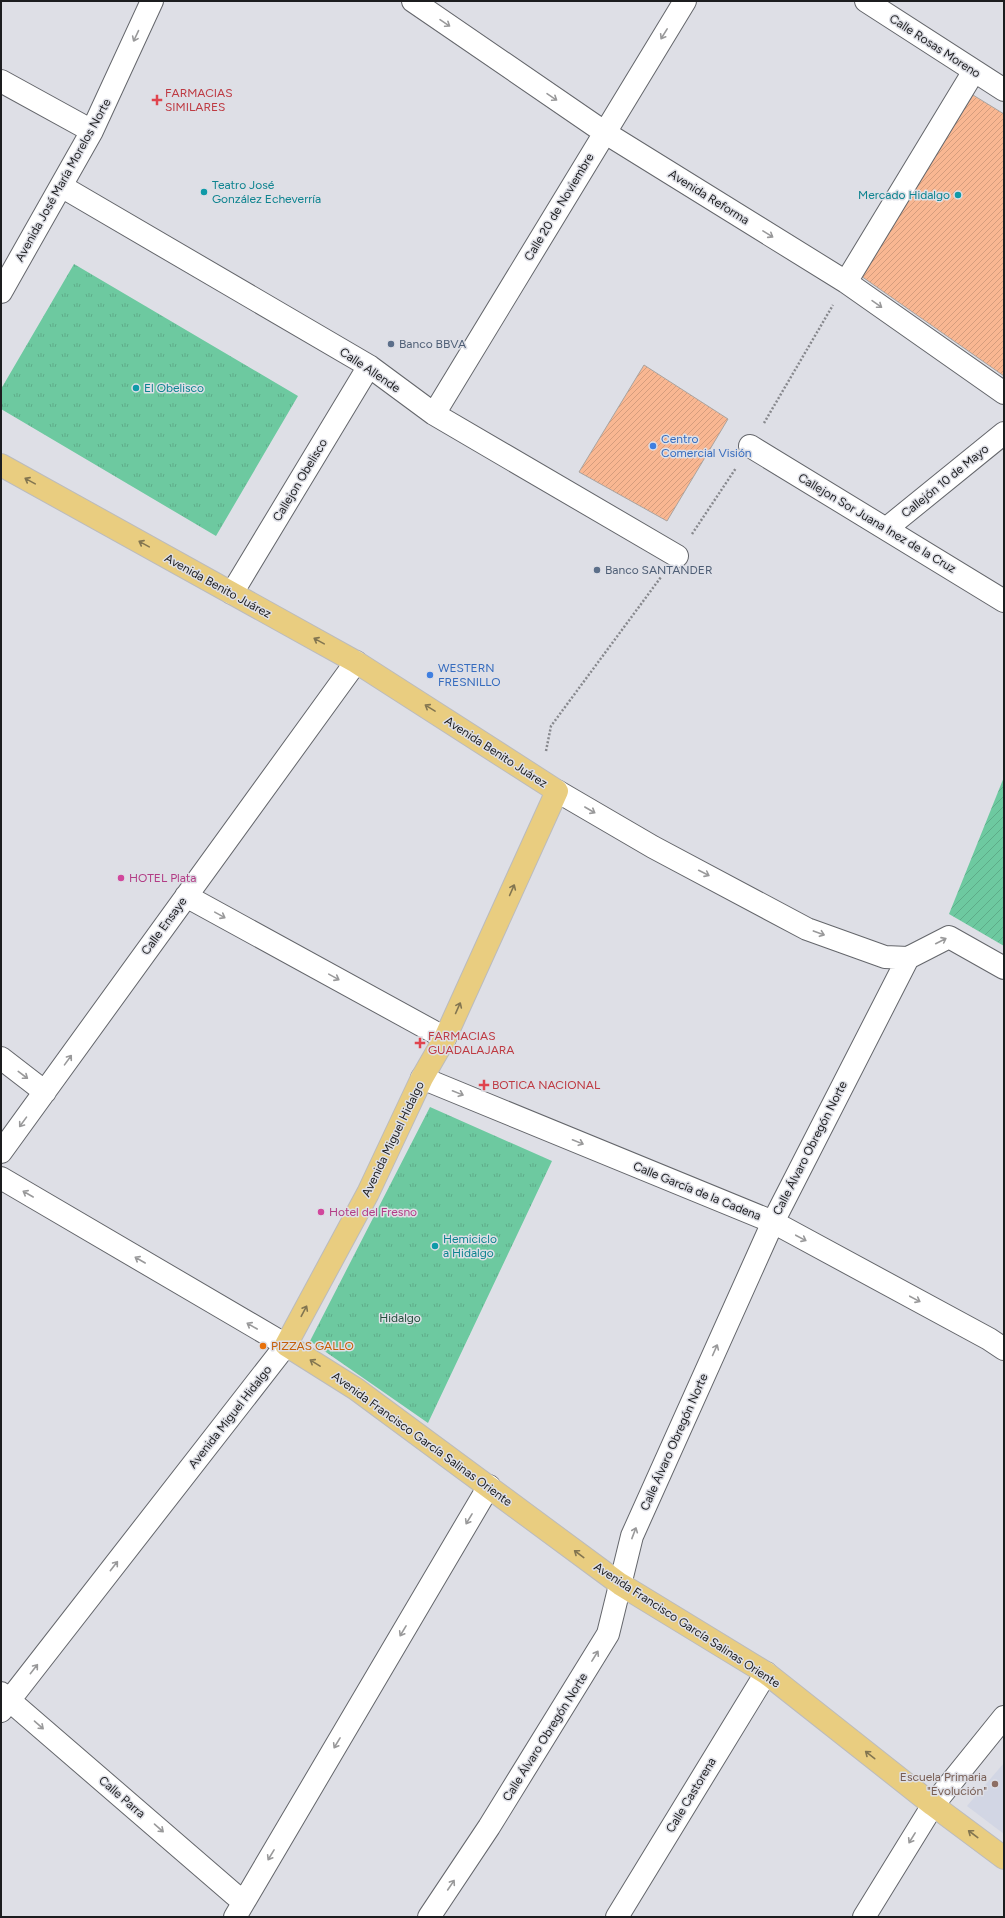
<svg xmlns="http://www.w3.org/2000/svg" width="1005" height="1918" font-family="Figtree,sans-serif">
<defs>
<pattern id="grass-tufts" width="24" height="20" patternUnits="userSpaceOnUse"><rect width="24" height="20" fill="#6dc9a0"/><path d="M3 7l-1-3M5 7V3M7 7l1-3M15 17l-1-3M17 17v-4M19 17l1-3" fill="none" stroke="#5eac89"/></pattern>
<pattern id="garden-furrows" width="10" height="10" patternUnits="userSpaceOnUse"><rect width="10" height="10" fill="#6dc9a0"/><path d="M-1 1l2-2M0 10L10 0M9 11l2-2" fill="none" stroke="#5eac89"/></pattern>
<pattern id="building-hatch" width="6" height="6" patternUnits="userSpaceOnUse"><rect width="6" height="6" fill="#f9b792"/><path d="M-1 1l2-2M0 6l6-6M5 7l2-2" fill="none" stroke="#d59d7d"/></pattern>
</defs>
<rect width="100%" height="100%" fill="#dedfe6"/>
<path fill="#d2d6e4" d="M1004 1763V1834L967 1806Z"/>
<path fill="url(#grass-tufts)" d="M74 264 298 396 216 536 1 409V389Z
M430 1107 552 1161 428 1423 310 1341Z"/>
<path fill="url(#garden-furrows)" d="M1004 777V946L949 914Z"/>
<path fill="url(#building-hatch)" stroke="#aaa4a0" d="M973 95 1004 114V376L861 276Z
M644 365 728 419 667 521 579 472Z"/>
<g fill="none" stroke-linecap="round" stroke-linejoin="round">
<defs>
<path id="minor" d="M413 1 604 132 846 282 1004 393
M866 1 1004 90
M1 81 92 131
M61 186 369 366 434 414 677 556
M846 282 974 71
M1 292 92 131 152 1
M434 414 685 1
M750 446 1004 601
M887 528 1004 433
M232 593 369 366
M557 791 653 847 807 929 885 957 908 958 949 937 1004 968
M186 896 445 1038
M1 1058 45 1092
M422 1078 773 1222 989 1339 1004 1349
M1 1152 356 662
M1 1178 286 1345 1 1711
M1 1693 243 1902
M235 1917 489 1486
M429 1917 489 1827 608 1634 632 1536 773 1222 908 958
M617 1917 766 1673
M864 1917 933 1805 1004 1717"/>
<path id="major" d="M1 465 356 662 557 791 445 1038 422 1078 368 1193 286 1345 356 1389 620 1584 766 1673 933 1805 1004 1858"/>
</defs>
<use href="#minor" stroke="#64666b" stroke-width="24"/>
<use href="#major" stroke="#bbbbbc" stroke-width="24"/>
<path stroke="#87888d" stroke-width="2.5" stroke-dasharray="2 2" stroke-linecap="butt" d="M764 423 833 305
M692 534 736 468
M546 751 551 726 661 577"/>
<use href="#minor" stroke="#fff" stroke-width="22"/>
<use href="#major" stroke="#e9cd80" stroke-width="22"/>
</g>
<defs><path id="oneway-shaft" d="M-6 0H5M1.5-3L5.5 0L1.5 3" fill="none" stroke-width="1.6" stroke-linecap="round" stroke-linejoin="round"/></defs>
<g stroke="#99999a">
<use href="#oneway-shaft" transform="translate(445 23) rotate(34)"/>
<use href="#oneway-shaft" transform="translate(664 34) rotate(122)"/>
<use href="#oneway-shaft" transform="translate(136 36) rotate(115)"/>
<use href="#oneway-shaft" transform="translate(552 97) rotate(34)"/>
<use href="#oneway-shaft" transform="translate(768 234) rotate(32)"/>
<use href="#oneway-shaft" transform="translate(877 304) rotate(35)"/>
<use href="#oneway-shaft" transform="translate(590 810) rotate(30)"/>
<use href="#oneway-shaft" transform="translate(704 873) rotate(27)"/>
<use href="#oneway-shaft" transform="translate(220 915) rotate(29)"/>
<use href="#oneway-shaft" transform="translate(819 933) rotate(20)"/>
<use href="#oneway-shaft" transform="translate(941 941) rotate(-27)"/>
<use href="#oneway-shaft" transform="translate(334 977) rotate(29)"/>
<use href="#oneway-shaft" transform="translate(68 1060) rotate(-54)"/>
<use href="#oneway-shaft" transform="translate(23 1075) rotate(37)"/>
<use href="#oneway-shaft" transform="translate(458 1093) rotate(22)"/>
<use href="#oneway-shaft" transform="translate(23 1122) rotate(126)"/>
<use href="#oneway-shaft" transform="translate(578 1142) rotate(22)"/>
<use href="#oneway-shaft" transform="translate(28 1194) rotate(-150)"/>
<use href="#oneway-shaft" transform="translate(801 1238) rotate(28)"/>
<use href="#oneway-shaft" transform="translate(140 1260) rotate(-150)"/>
<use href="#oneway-shaft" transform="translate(915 1299) rotate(28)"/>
<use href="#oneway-shaft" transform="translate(252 1326) rotate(-150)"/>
<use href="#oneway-shaft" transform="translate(715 1350) rotate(-66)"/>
<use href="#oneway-shaft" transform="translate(469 1519) rotate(121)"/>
<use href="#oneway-shaft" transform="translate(634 1533) rotate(-69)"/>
<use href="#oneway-shaft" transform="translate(114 1566) rotate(-52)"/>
<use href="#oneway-shaft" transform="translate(403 1631) rotate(121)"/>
<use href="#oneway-shaft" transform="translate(595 1656) rotate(-58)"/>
<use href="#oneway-shaft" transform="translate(34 1669) rotate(-52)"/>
<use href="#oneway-shaft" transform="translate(39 1725) rotate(41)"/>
<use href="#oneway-shaft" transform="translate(337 1743) rotate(121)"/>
<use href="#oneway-shaft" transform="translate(159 1828) rotate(41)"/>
<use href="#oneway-shaft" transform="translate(912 1838) rotate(122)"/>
<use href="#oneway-shaft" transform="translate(271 1855) rotate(121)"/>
<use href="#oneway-shaft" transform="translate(451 1885) rotate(-56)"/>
</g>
<g stroke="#827550">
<use href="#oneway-shaft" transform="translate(30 481) rotate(-151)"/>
<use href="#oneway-shaft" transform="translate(144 544) rotate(-151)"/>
<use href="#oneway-shaft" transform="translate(319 641) rotate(-151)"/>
<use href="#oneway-shaft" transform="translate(430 708) rotate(-148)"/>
<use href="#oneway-shaft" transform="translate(512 890) rotate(-66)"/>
<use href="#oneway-shaft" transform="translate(458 1008) rotate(-66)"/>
<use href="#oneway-shaft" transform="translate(304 1311) rotate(-62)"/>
<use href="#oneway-shaft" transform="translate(315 1363) rotate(-148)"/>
<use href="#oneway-shaft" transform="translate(579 1554) rotate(-143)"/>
<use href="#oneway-shaft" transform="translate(870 1755) rotate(-142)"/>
<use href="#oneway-shaft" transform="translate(973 1834) rotate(-143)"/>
</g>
<g fill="#e0444e" stroke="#dedfe6" stroke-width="1.5">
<path d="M155 94h4v4h4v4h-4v4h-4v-4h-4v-4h4z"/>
<path d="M418 1037h4v4h4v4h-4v4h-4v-4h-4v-4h4z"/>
<path d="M482 1079h4v4h4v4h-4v4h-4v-4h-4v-4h4z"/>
</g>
<g fill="#0f9aa8" stroke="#dedfe6" stroke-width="1.5">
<circle cx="204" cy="192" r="4"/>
<circle cx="958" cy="195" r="4"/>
<circle cx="136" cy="388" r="4"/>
<circle cx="435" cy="1246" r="4"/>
</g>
<g fill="#5c6f8a" stroke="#dedfe6" stroke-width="1.5">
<circle cx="391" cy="344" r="4"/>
<circle cx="597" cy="570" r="4"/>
</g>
<g fill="#3f7fe0" stroke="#dedfe6" stroke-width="1.5">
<circle cx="653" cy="446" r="4"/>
<circle cx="430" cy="675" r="4"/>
</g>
<g fill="#d1479c" stroke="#dedfe6" stroke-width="1.5">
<circle cx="121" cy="878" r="4"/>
<circle cx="321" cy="1212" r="4"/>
</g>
<circle fill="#e8710a" stroke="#dedfe6" stroke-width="1.5" cx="263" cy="1346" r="4"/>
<circle fill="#8d6e63" stroke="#dedfe6" stroke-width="1.5" cx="995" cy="1784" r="4"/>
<g text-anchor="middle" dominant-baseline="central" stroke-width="3" stroke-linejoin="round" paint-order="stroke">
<g font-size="12" fill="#1c1d1f" stroke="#dedfe6">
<text transform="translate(935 46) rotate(33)">Calle Rosas Moreno</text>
<text transform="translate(63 180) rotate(-61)">Avenida José María Morelos Norte</text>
<text transform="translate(709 197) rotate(32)">Avenida Reforma</text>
<text transform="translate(559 207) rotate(-59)">Calle 20 de Noviembre</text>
<text transform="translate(370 370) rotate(34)">Calle Allende</text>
<text transform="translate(300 480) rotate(-59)">Callejon Obelisco</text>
<text transform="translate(945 481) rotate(-39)">Callejón 10 de Mayo</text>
<text transform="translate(877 523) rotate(31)">Callejon Sor Juana Inez de la Cruz</text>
<text transform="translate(218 586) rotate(29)">Avenida Benito Juárez</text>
<text transform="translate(496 752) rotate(33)">Avenida Benito Juárez</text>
<text transform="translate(164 926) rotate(-54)">Calle Ensaye</text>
<text transform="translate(393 1139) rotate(-64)">Avenida Miguel Hidalgo</text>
<text transform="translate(810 1148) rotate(-63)">Calle Álvaro Obregón Norte</text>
<text transform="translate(697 1191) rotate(22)">Calle García de la Cadena</text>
<text transform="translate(230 1417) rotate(-52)">Avenida Miguel Hidalgo</text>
<text transform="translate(422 1439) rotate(36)">Avenida Francisco García Salinas Oriente</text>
<text transform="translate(674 1442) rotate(-66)">Calle Álvaro Obregón Norte</text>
<text transform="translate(687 1625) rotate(33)">Avenida Francisco García Salinas Oriente</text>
<text transform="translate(545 1737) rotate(-58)">Calle Álvaro Obregón Norte</text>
<text transform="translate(691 1795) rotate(-59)">Calle Castorena</text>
<text transform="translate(122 1797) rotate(41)">Calle Parra</text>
</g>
<g font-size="12" fill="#be3a42" stroke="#dedfe6" text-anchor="start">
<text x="165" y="93">FARMACIAS<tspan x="165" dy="14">SIMILARES</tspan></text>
<text x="428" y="1036">FARMACIAS<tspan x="428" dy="14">GUADALAJARA</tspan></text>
<text x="492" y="1085">BOTICA NACIONAL</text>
</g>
<g font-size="12" fill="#0d838f" stroke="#dedfe6" text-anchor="start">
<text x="212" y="185">Teatro José<tspan x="212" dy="14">González Echeverría</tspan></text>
<text x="950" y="195" text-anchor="end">Mercado Hidalgo</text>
<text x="144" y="388">El Obelisco</text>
<text x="443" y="1239">Hemiciclo<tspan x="443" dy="14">a Hidalgo</tspan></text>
</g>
<g font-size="12" fill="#4e5e75" stroke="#dedfe6" text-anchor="start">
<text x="399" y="344">Banco BBVA</text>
<text x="605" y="570">Banco SANTANDER</text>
</g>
<g font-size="12" fill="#366cbe" stroke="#dedfe6" text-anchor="start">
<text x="661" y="439">Centro<tspan x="661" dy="14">Comercial Visión</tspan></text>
<text x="438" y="668">WESTERN<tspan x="438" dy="14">FRESNILLO</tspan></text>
</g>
<g font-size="12" fill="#b23c85" stroke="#dedfe6" text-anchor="start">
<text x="129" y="878">HOTEL Plata</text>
<text x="329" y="1212">Hotel del Fresno</text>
</g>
<g font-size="12" fill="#234d3b" stroke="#dedfe6">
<text x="400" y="1318">Hidalgo</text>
</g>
<g font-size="12" fill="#c56008" stroke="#dedfe6" text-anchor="start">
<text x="271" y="1346">PIZZAS GALLO</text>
</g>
<g font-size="12" fill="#785e54" stroke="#dedfe6" text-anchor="end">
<text x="987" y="1777">Escuela Primaria<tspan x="987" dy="14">"Evolución"</tspan></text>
</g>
</g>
<rect width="1005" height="1918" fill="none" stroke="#1c1d1f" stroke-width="4"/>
</svg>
